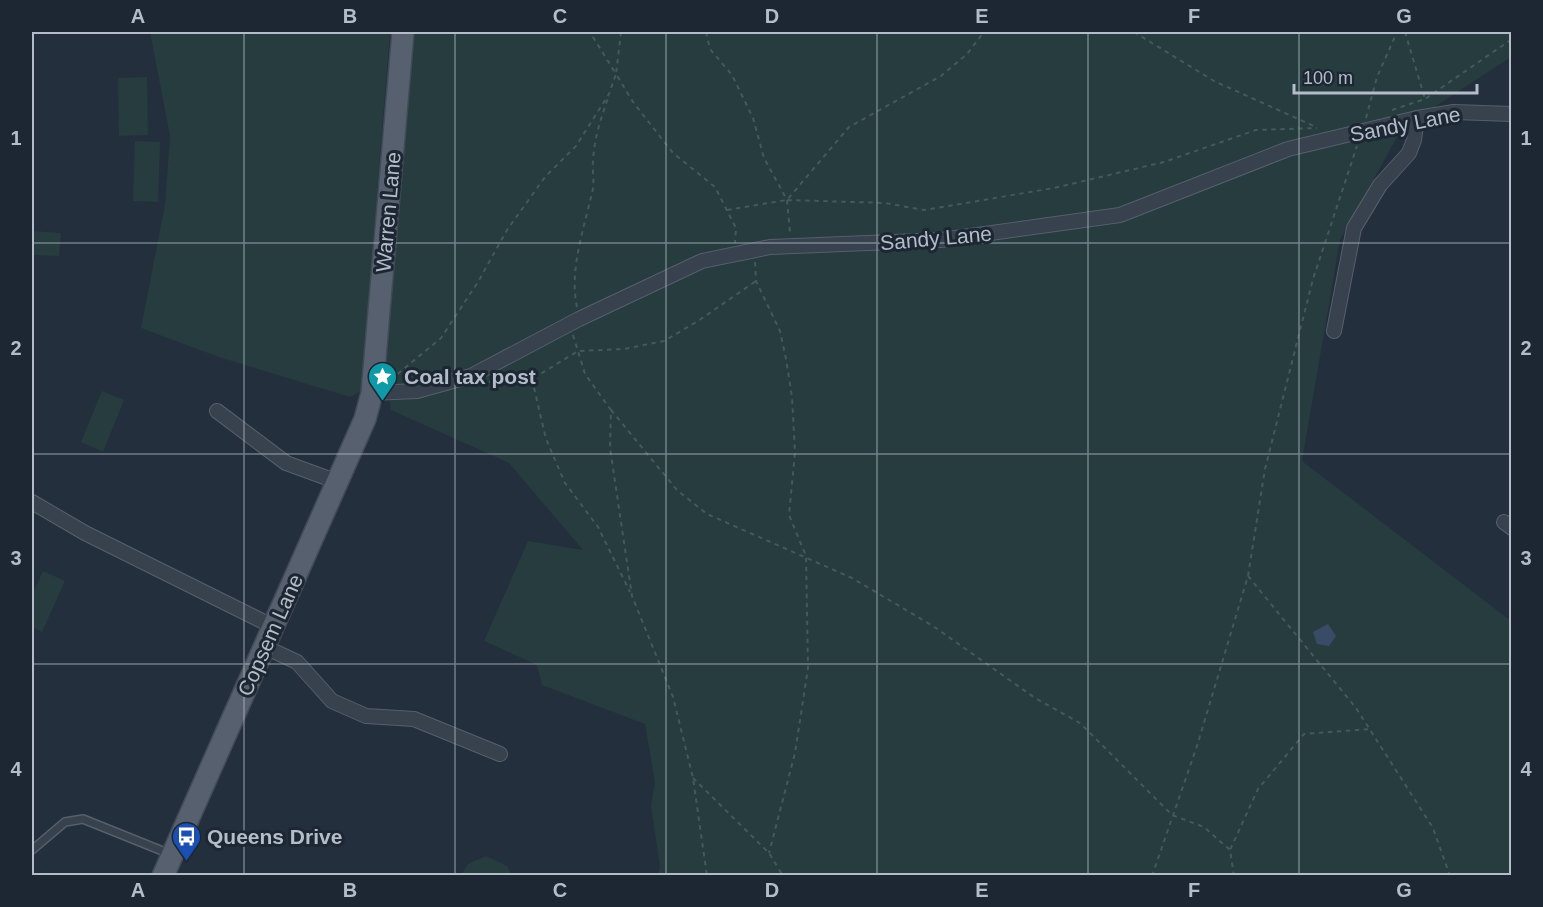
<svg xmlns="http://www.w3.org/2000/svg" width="1543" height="907" font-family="Helvetica,sans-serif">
<rect width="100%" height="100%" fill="#242f3e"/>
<path fill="#263c3f" d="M150 32H390L361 391 350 397 219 357 141 328 165 205 170 136Z
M413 32H1511V57L1402 128 1340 240 1302 461 1511 621V875H658L660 867 651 806 655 782 645 724 542 685 537 665 484 641 528 541 583 550 509 463 391 410 386 361Z
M147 77 148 135 119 136 118 78Z
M135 141 160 142 158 202 133 201Z
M32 231 61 233 59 256 32 255Z
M102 391 124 400 103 452 81 442Z
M43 571 65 581 42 632 32 627V595Z
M486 856 507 866 512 875H461L468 864Z"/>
<path fill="#394c67" d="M1328 624 1336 636 1329 646 1317 644 1313 632Z"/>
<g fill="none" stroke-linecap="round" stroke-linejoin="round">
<defs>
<path id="lane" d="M32 850 65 822 83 819 170 854"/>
<path id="street" d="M1334 331 1354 228 1380 185 1409 153 1414 140 1417 118
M372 393 417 391 471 376 579 319 702 261 770 247 941 240 1120 215 1288 149 1417 118 1454 112 1512 114
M217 411 286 463 338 482
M32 502 85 533 274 627
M1504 522 1512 528
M265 647 297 662 332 701 366 716 414 719 500 754"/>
<path id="primary" d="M163 876 365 419 372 393 403 32"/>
</defs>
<use href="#lane" stroke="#565f6c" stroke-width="10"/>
<use href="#street" stroke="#565f6c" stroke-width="16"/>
<use href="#primary" stroke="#414a57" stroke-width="24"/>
<path stroke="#44595c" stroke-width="2" stroke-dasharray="4.5 4.5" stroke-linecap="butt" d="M621 32 616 74 633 102 673 153 715 187 736 228 735 243
M706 32 710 49 732 75 753 118 764 158 787 200 885 203 924 210 1054 188 1164 162 1256 130 1317 128
M1134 32 1214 81 1316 127
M1405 32 1425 99
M1392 110 1425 99 1512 39
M1366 118 1377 77 1397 32
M787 200 790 233
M727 210 787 200 849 127 941 76 967 54 984 32
M755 262 756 281 780 331 786 359 792 397 795 452 789 515 806 556 808 668 795 753 769 853
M577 307C569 270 584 228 592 193 595 183 592 171 593 161 594 139 601 118 608 98
M573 335 585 374 611 410 610 448 632 596 673 697 693 778 707 876
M532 379 546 439 565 483 598 527 630 592
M395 381 394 377 441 338 478 282 507 230 545 177 576 146 609 94 616 74 593 37V32
M489 382 532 379 578 351 624 349 664 341 698 321 756 281
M611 410 677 490 707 514 852 578 933 626 1035 698 1080 723 1172 815 1204 827 1230 850
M1248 576 1356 708 1433 828 1450 876
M693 778 769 853 783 876
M1152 876 1197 746 1248 576 1265 469 1313 279 1357 146
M1234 876 1230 850 1258 789 1304 734 1370 729"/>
<use href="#lane" stroke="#38414e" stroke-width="7"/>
<use href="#street" stroke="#38414e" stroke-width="14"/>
<use href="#primary" stroke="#56606e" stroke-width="21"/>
</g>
<path fill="none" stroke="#b4bcc9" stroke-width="1.5" stroke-opacity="0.55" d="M244 32V876M455 32V876M666 32V876M877 32V876M1088 32V876M1299 32V876M32 243H1512M32 454H1512M32 664H1512"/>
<defs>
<symbol id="sight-pin" viewBox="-11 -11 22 30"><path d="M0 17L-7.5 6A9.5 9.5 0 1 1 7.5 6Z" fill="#0f9aa8" stroke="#1d2633"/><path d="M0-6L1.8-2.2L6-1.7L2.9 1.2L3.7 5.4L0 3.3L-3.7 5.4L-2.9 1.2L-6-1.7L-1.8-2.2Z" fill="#fff"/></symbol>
<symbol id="bus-pin" viewBox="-11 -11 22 30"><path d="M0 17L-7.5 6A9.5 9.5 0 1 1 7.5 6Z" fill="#1a4fb4" stroke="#1d2633"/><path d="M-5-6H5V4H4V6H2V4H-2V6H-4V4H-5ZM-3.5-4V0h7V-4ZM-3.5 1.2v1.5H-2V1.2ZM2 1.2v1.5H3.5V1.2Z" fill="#fff"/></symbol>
</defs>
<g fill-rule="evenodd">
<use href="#sight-pin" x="366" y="360" width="33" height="45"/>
<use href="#bus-pin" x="170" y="820" width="33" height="45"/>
</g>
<g text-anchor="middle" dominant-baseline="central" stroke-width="6" stroke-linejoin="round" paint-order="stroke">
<g font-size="21" fill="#b4bcc9" stroke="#1d2633">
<text transform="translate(1405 124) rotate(-11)">Sandy Lane</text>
<text transform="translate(388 212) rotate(-85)">Warren Lane</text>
<text transform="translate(936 238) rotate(-5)">Sandy Lane</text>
<text transform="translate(270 635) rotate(-66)">Copsem Lane</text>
</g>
<g font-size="21" font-weight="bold" fill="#b4bcc9" stroke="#1d2633" text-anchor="start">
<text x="404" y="376">Coal tax post</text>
<text x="207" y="836">Queens Drive</text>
</g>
</g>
<rect width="1543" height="907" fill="none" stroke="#1d2633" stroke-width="66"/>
<path d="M1294 84v9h183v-9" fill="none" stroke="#b4bcc9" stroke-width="3"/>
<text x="1303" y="84" font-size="18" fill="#b4bcc9" stroke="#1d2633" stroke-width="4.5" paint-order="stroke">100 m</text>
<rect x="33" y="33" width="1477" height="841" fill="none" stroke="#b4bcc9" stroke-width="2"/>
<g font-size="20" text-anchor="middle" font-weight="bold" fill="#b4bcc9">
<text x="138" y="23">A</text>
<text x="350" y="23">B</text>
<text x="560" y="23">C</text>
<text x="772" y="23">D</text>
<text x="982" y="23">E</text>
<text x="1194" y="23">F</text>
<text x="1404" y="23">G</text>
<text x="16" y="145">1</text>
<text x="1526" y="145">1</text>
<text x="16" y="355">2</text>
<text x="1526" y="355">2</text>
<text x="16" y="565">3</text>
<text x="1526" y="565">3</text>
<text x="16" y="776">4</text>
<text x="1526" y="776">4</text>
<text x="138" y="897">A</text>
<text x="350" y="897">B</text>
<text x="560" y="897">C</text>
<text x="772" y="897">D</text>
<text x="982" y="897">E</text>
<text x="1194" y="897">F</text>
<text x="1404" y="897">G</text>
</g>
</svg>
